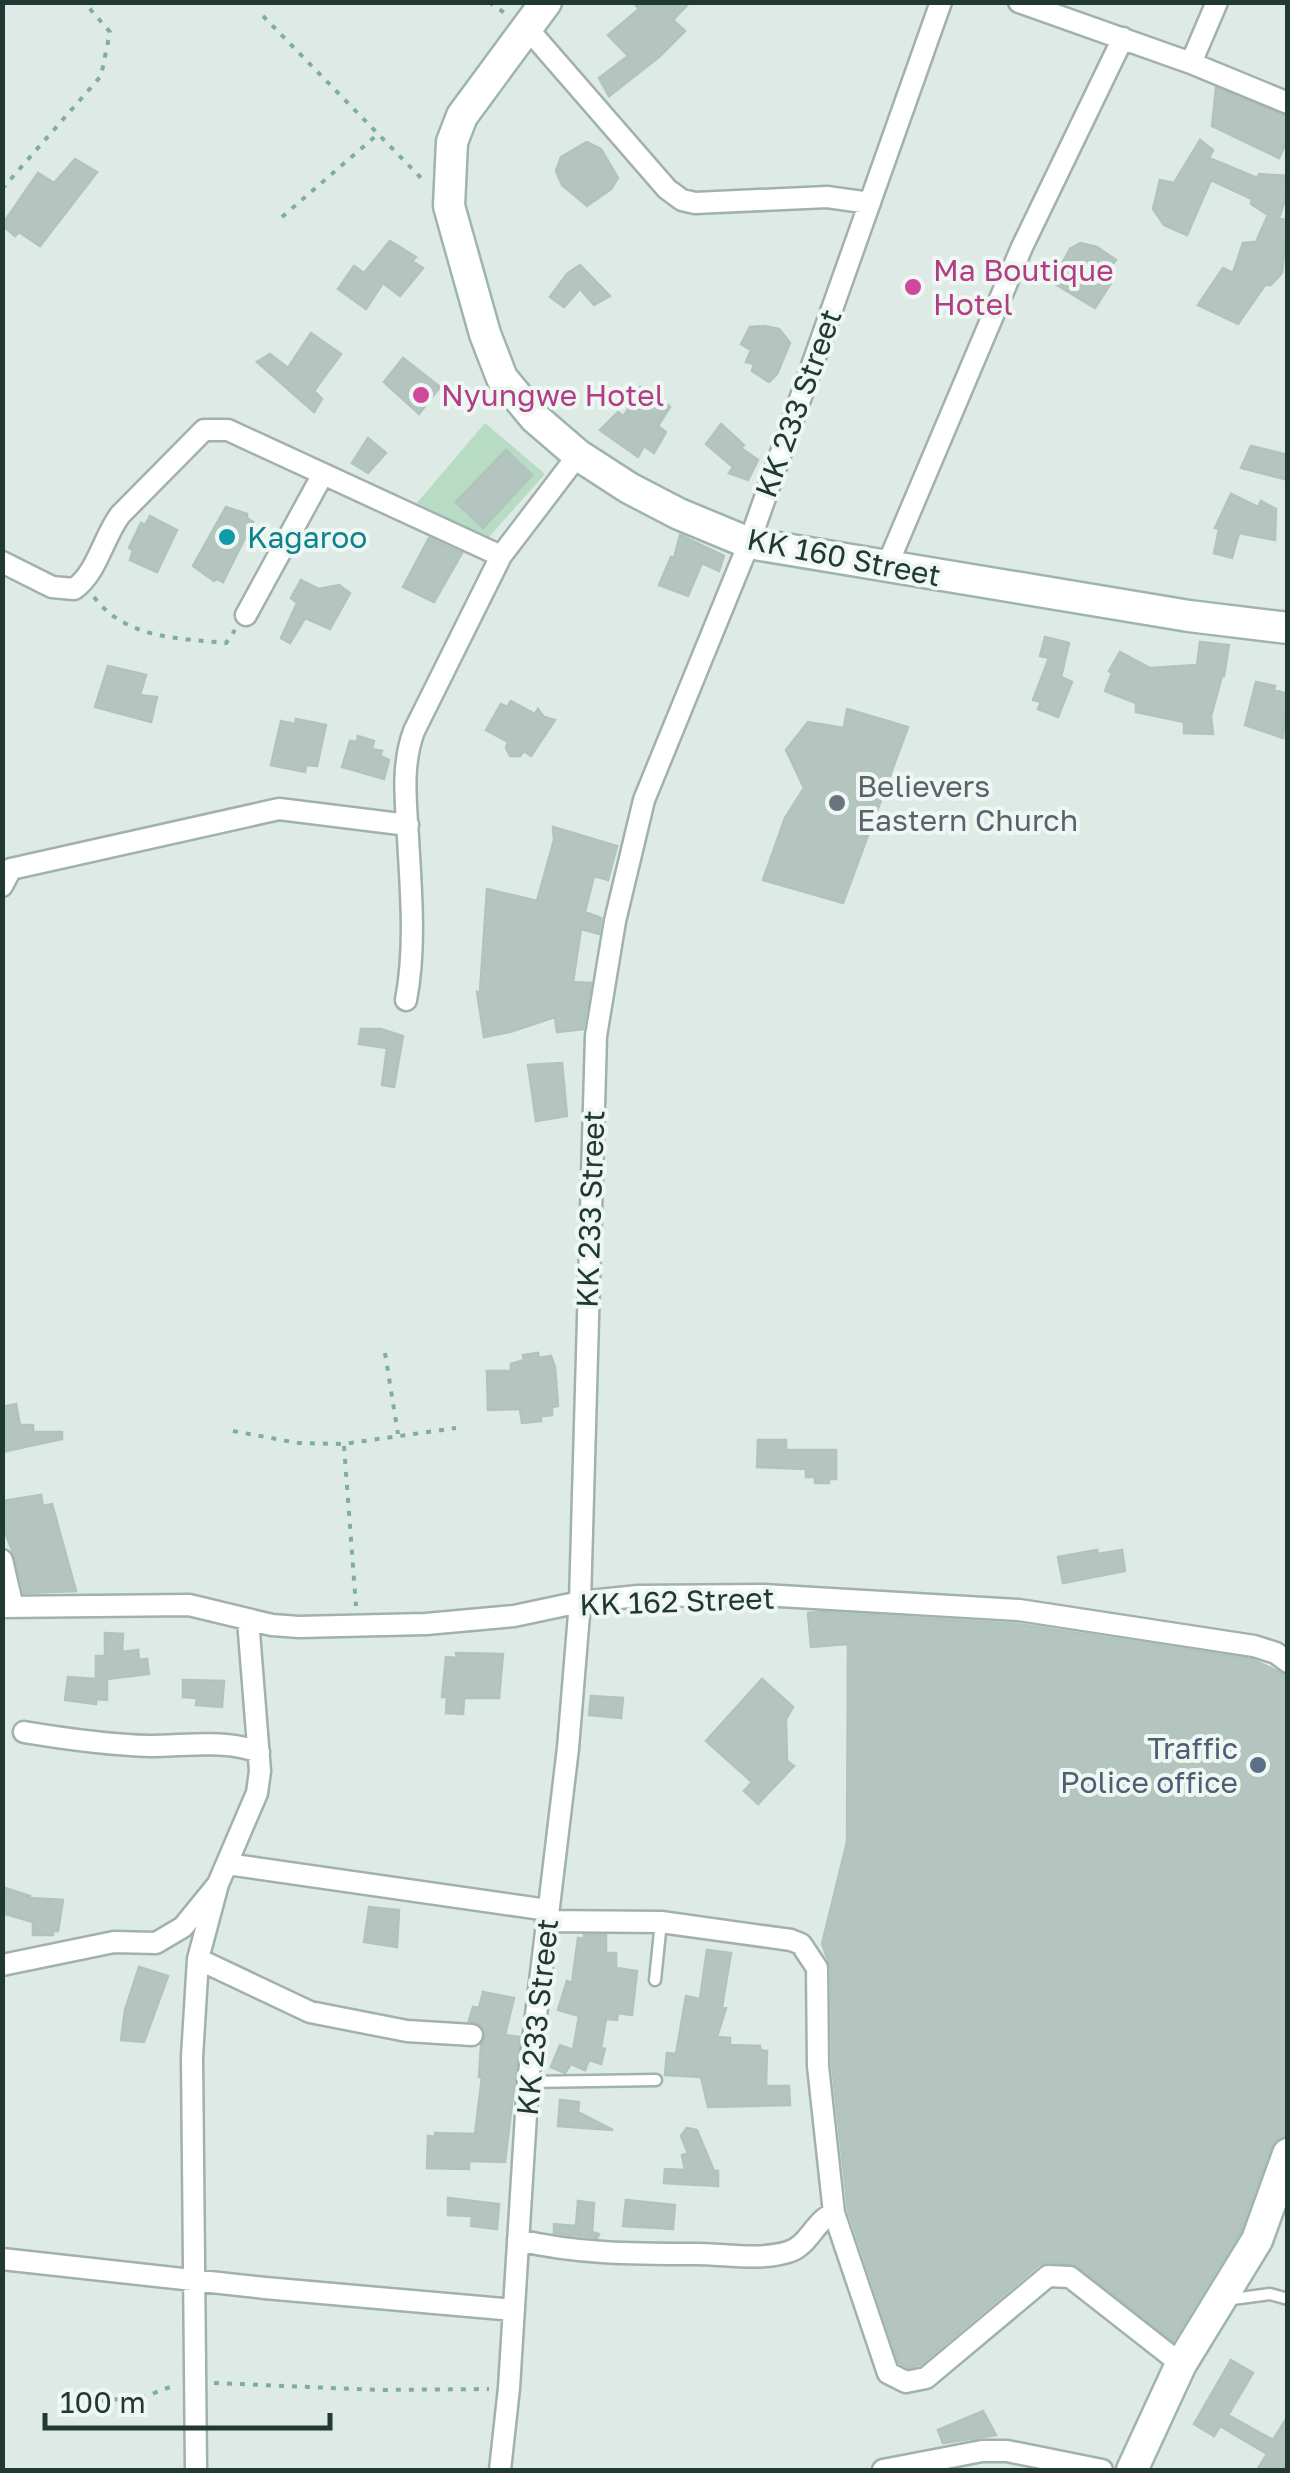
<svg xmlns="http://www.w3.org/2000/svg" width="1290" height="2473" font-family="'Golos Text',sans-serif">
<rect width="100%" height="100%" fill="#deeae6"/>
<path fill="#b7dbc4" d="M485 423 545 474 488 538 417 503Z"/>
<path fill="#b4c4bf" stroke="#b1c3bd" stroke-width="2.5" d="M633 2H690L673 20 685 31 659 57 609 96 599 78 628 56 608 35 639 9Z
M1216 88 1288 116V139L1279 158 1212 126Z
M1200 140 1213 150 1209 158 1257 178 1259 174 1288 176V190L1279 218 1288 221 1282 273 1271 285H1265L1238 324 1198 305 1223 268 1233 273 1243 243 1256 242 1268 215 1251 204 1252 199 1211 180 1187 235 1164 225 1153 209 1160 180 1174 183Z
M587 142 601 149 618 178 611 189 587 206 562 185 556 171 561 157Z
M75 159 97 172 40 246 19 232 15 236 2 225 38 173 54 183Z
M390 241 416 257 412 261 423 268 400 296 383 283 366 309 338 289 354 266 364 273Z
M1080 243 1097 247 1116 260 1102 278 1111 283 1095 308 1052 282 1070 249Z
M580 265 610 296 594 305 580 289 564 307 550 297 567 274Z
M764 326 779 329 790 343 777 374 769 382 752 371 754 364 746 362 751 350 741 344 750 327Z
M311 333 341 354 314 391 322 399 314 412 257 362 270 354 288 368Z
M403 358 440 387 419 414 384 382Z
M640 387 647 393 650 389 670 407 658 426 666 432 654 453 644 446 638 457 600 430 618 412 624 416Z
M721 424 744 445 741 448 758 460 748 480 729 473 733 467 706 444Z
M368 438 386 453 368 473 352 463Z
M1251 446 1288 455V480L1241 468Z
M506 450 532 475 483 528 456 502Z
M1231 494 1258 507 1261 501 1276 509 1275 540 1239 533 1232 558 1214 553 1219 529 1215 528Z
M226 507 247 514V518L253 522 223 582 217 579 214 581 193 566Z
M150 516 177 530 157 572 130 560 133 550 129 548 141 523 145 525Z
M680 535 724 556 719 571 702 563 688 596 659 585 671 557 674 558Z
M429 538 462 553 434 602 403 587Z
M301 580 319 589 339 585 350 593 330 629 305 618 290 643 281 638 297 603 291 598Z
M1045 637 1069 643 1061 677 1072 682 1058 717 1038 709 1041 702 1033 700 1049 658 1040 656Z
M1200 642 1229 645 1224 676H1222L1211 716 1213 734 1184 733V722L1136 712V703L1105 691 1112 673 1109 671 1120 652 1150 668 1197 665Z
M108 666 146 675 140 695 157 697 151 722 95 707Z
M1256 682 1275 686 1274 690 1288 694 1283 738 1245 725Z
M511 701 535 714 538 709 544 717 555 720 531 756 524 751 520 756H510L506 748 508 742 486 730 501 704 507 707Z
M847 709 908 727 843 903 763 880 785 818 804 788 786 750 808 722 844 728Z
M296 719 326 725 317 766 306 765 305 772 271 765 281 721 295 724Z
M358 736 374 741 372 749 382 751 380 756 389 760 384 779 342 767 350 741 357 742Z
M553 827 617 846 608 880 594 876 585 912 601 918 599 934 581 929 573 982 591 983 583 1029 557 1032 555 1017 510 1032 484 1037 477 992H480L487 889 537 901 554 840Z
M361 1029H381L403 1036 394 1087 382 1085 387 1048 359 1044Z
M562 1063 567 1116 536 1121 528 1065Z
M538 1353 539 1358 551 1356 555 1367 558 1406 552 1407V1415L541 1416V1421L522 1423 520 1409 488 1410 487 1371H511V1364L524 1360 523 1355Z
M16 1404 20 1425H33V1432H62V1439L2 1452V1407Z
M758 1440H786V1450H836V1479H829V1483H815V1477H806V1469L757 1467Z
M41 1495 43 1506 52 1504 76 1591 24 1593 15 1557 6 1535H2V1501Z
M1097 1550 1098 1554 1122 1550 1125 1571 1063 1583 1058 1557Z
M820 1612 1018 1624 1251 1659 1288 1676V2136L1277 2139 1271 2147 1240 2232 1173 2341 1078 2266 1049 2262 1039 2265 920 2365 908 2368 899 2363 848 2210 832 2065 831 1968 822 1944 847 1842 848 1644 811 1647 808 1613Z
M105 1633 123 1634 122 1652 138 1650 139 1660 147 1659 149 1674 107 1679V1700L96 1699V1704L65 1700 68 1677 96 1679V1656H105Z
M456 1653 503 1654 499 1698H464L463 1714 446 1713 447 1697H442L446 1657 457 1658Z
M762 1679 793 1707 786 1719 787 1761 794 1766 758 1804 744 1791 752 1782 706 1741Z
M183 1680 224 1681 222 1707 196 1705 197 1698 183 1697Z
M591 1696 623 1698 621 1718 589 1715Z
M2 1887 30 1896 29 1898 63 1900 58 1931H53V1935H33V1922L2 1913Z
M369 1907 399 1910 397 1947 364 1942Z
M584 1935H606V1953H616V1968L637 1971 632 2015 618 2013 617 2020 606 2019 601 2048 605 2049 601 2064 589 2060 585 2070 571 2064 565 2073 551 2067 560 2045 573 2050 579 2016 558 2010 567 1981 572 1983 578 1938 584 1939Z
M707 1950 731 1953 722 2007 726 2008 717 2037 730 2038V2045L760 2046V2050L767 2051 766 2086H789L790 2105 708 2107 701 2077 665 2075 667 2053 676 2054 686 1996 700 1999Z
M139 1967 168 1976 144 2042 121 2040 125 2010Z
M483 1992 514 1998 505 2035 520 2037 505 2162 469 2161V2169L427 2168 428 2136 435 2137V2133L475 2134 482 2077H479L481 2045 486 2035 480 2024 469 2021 473 2007 479 2008Z
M560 2100 579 2102 578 2112 613 2130 558 2126Z
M687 2128 697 2130 714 2171H718V2186L664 2183 665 2169 685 2170 682 2155 688 2153 681 2136Z
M448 2198 499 2204 497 2229 471 2226 472 2216 448 2215Z
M626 2200 675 2205 673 2229 623 2226Z
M578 2201 594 2203 592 2232 599 2234 597 2238 554 2233V2224L576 2226Z
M1231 2360 1253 2373 1228 2415 1273 2440 1288 2416V2470H1257L1267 2454 1220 2426 1214 2436 1194 2424Z
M983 2411 996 2435 943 2443 938 2430Z"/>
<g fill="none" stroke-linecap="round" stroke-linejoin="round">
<defs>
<path id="lane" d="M655 1980 661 1922
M529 2082 656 2080
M1225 2300 1270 2294 1288 2299"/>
<path id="street" d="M1019 2 1191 63 1288 103
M528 29 667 189 682 200 695 203 827 197 870 203
M1191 63 1217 2
M2 562 52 587 74 589C97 573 103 538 120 515L204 430H228L501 556 578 455
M886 568 1022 247 1123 38
M246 615 323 474
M2 886 11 869 279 809 408 825
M406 1000C416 948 411 891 408 838 406 802 401 766 414 731L501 556
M2 1560 13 1607
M2 1607 189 1605 272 1625 299 1627 426 1624 514 1616 580 1602 638 1596 763 1595 1019 1610 1254 1646 1276 1653 1288 1662
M24 1732C66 1739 107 1745 150 1746 186 1746 225 1739 259 1752
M227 1864 548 1910
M546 1921 661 1922 791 1940 801 1944 817 1968 818 2066 834 2213 888 2373 906 2382 926 2378 1048 2276 1070 2277 1181 2364
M198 1959 310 2012 407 2031 472 2035
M2 1965 114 1942 156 1943 183 1927 218 1884 257 1793 260 1771 248 1620
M518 2240C578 2254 634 2254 695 2254 726 2254 758 2261 788 2252 809 2246 814 2221 834 2213
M2 2259 265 2288 514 2310
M196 2470 192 2057 198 1959 218 1884
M500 2470 509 2388 528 2082 568 1748 580 1602 596 1036 615 921 644 800 749 543 941 2
M883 2470 982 2451H1007L1102 2470"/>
<path id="secondary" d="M546 2 462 116 452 142 449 206 485 334 502 378 535 418 578 455 629 488 679 514 749 543 1189 616 1288 628
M1132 2470 1181 2364 1257 2240 1288 2154"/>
</defs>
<use href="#lane" stroke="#a1b1ad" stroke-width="15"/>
<use href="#street" stroke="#a1b1ad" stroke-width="25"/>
<use href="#secondary" stroke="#9eb5af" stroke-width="35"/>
<path stroke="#7fada3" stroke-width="4" stroke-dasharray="5 8" stroke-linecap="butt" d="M489 2 506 14
M263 16 424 181
M2 189 101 76 110 32 84 2
M282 217 378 134
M94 597C126 639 177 638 226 643L235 630
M385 1353 398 1434
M233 1431 298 1443 343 1444 456 1428
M344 1446 356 1606
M214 2383 380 2390 489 2389
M63 2397 97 2401 144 2397 175 2385"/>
<use href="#lane" stroke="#fff" stroke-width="10"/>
<use href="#street" stroke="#fff" stroke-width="20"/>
<use href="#secondary" stroke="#fff" stroke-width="30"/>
</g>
<g fill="#d1479c" stroke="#eff7f3" stroke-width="4">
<circle cx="913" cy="287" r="10"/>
<circle cx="421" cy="395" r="10"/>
</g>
<circle fill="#0f9aa8" stroke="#eff7f3" stroke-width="4" cx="227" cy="537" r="10"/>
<circle fill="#6b7280" stroke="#eff7f3" stroke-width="4" cx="837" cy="803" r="10"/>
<circle fill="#5c6f8a" stroke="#eff7f3" stroke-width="4" cx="1258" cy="1765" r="10"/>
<g text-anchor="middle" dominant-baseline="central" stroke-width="8" stroke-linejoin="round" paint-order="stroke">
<g font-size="30" fill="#b23c85" stroke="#eff7f3" text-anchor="start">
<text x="933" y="270">Ma Boutique<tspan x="933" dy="34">Hotel</tspan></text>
<text x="441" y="395">Nyungwe Hotel</text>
</g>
<g font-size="30" fill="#203935" stroke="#eff7f3">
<text transform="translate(798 403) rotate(-70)">KK 233 Street</text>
<text transform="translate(844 557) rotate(11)">KK 160 Street</text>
<text transform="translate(590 1209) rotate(-88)">KK 233 Street</text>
<text transform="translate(677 1601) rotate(-2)">KK 162 Street</text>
<text transform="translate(537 2017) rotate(-84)">KK 233 Street</text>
</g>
<g font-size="30" fill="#0d838f" stroke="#eff7f3" text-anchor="start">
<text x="247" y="537">Kagaroo</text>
</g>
<g font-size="30" fill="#5b616d" stroke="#eff7f3" text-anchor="start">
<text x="857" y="786">Believers<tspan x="857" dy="34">Eastern Church</tspan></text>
</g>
<g font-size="30" fill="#4e5e75" stroke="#eff7f3" text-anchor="end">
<text x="1238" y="1748">Traffic<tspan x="1238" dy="34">Police office</tspan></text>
</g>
</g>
<rect width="1290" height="2473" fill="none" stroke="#203935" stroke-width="10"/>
<path d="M45 2413v15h285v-15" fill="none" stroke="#203935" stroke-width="5"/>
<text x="60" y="2413" font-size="30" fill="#203935" stroke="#eff7f3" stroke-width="8" paint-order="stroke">100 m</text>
</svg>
